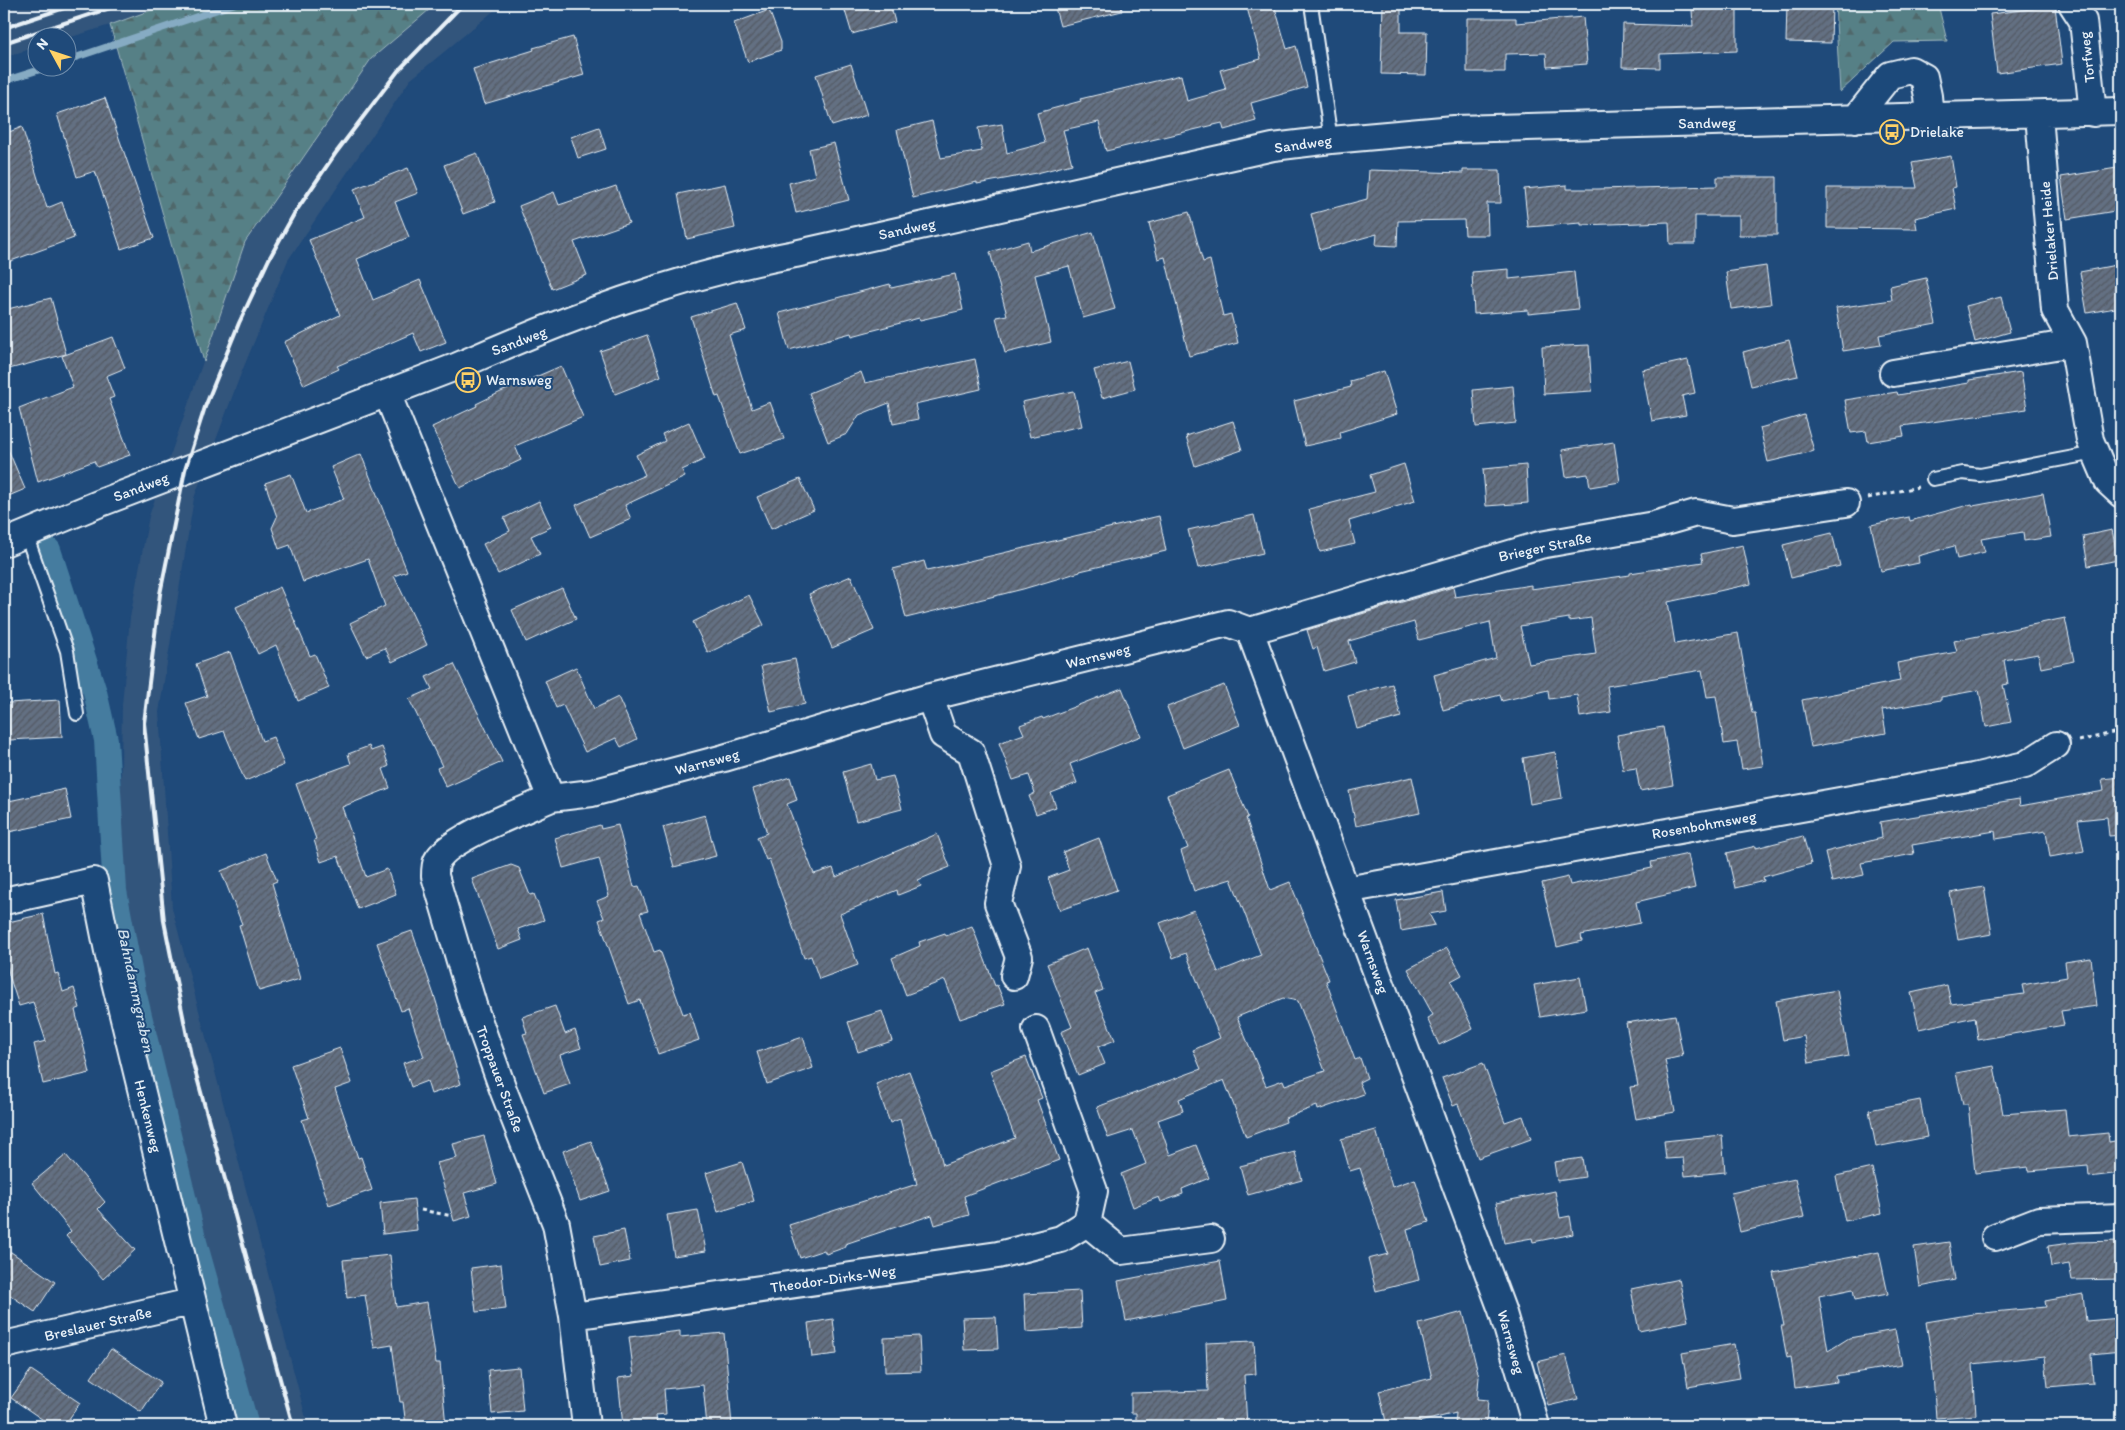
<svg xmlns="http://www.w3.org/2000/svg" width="2125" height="1430" font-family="Itim,sans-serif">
<defs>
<pattern id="forest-firs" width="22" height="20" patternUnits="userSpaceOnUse" patternTransform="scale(1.25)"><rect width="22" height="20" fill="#578086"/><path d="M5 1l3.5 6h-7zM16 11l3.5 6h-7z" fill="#4f676b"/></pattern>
<pattern id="building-hatch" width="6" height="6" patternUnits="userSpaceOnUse" patternTransform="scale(1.25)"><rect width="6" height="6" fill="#636f82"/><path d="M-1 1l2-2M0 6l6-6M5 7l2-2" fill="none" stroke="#535a63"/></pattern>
</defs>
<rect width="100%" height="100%" fill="#1f4a7a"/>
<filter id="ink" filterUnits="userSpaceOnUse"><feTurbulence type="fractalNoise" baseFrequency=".02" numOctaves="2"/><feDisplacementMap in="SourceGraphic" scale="10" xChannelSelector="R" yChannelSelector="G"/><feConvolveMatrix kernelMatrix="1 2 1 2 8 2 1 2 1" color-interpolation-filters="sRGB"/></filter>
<g filter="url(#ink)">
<path fill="#33557c" d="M21 4H168L110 25 68 38H38L37 47 4 57V9Z
M436 4H502L410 80 288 260 240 376 194 498 159 712 172 908 308 1426H259L189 1198 129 962 120 835 122 705 130 618 149 516 245 242 371 59Z"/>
<path fill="url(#forest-firs)" stroke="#a0b8bf" d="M168 4H436L371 59 245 242 204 362 110 25Z
M1835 4H1938L1947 41 1894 42 1840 92Z"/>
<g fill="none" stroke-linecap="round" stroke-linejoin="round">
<path stroke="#86abc3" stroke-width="7" d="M68 60 234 4
M4 81 45 68"/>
<path stroke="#447c9f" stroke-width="24" d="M49 550 95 692 106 740 115 891 134 991 195 1242 247 1426"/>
</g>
<path fill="url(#building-hatch)" stroke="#e8f1f8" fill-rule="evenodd" d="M843 4H890L895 22 852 34Z
M1054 4H1121L1122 11 1060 26Z
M1246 4H1274L1287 49 1296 46 1307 87 1251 103 1256 121 1224 130 1222 123 1106 151 1099 122 1063 130 1072 164 1037 173 977 184V182L913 198 897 130 932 121 941 158 982 151 978 128 1002 124 1007 153 1045 143 1037 113 1081 101 1080 99 1181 75 1187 101 1226 90 1220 70 1261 59Z
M1383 4H1401V32H1427L1426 75 1381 74Z
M1787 4H1832L1831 43 1786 42Z
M2055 6 2062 64 1997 73 1990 14Z
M1737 9V51L1660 54V68L1622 67 1623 24 1693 26 1692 10Z
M769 10 781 42V50L748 62 734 23Z
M1583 17 1587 64 1547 67 1546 53 1505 54V72H1467V18H1516V23Z
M573 37 584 75 484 104 473 69 534 50 533 48Z
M851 64 867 115 832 126 816 75Z
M105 98 154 238 121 249 95 171 77 177 57 114Z
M22 127 47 208 62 202 74 238 8 262 4 249V134Z
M599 127 606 149 578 158 571 137Z
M834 143 849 200 796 213 789 183 815 176 809 149Z
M477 153 495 202 463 214 444 165Z
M1951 156 1956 187 1952 188 1956 209 1915 218 1917 229 1827 228V188H1917L1912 163Z
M408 168 418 193 395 202 409 237 357 259 373 300 420 280 446 342 421 352 413 333 337 366 339 369 304 385 284 342 340 315 309 240 365 217 354 189Z
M2117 168 2121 191V210L2067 219 2061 177Z
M1369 170 1463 173V170H1500L1501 203H1487L1488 235H1465L1464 220 1398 221 1397 246 1376 245 1377 234 1320 250 1311 214 1367 199Z
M1717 177H1777V235H1739V216H1695V244H1670L1669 222 1581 225V223L1528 227 1524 189 1567 185V189H1597L1717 186Z
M725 184 735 228 687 239 678 194Z
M616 186 629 223 574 242 587 275 552 289 519 206 554 192 559 205Z
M1189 212 1203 262 1210 260 1223 316 1231 314 1238 343 1189 356 1165 257 1158 259 1149 223Z
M1093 232 1115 309 1083 318 1069 266 1035 275 1051 342 1005 353 996 317 1007 315 990 252 1028 241 1030 251Z
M2121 264V307L2087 313 2080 272Z
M1766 266 1771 304 1731 309 1726 272Z
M1509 269V279L1574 272 1578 309 1528 314V310L1474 314 1472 272Z
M955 274 963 310 920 320 919 318 852 336 851 333 789 350 779 313 890 284 891 288Z
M1926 278 1936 324 1879 335 1881 345 1843 351 1836 308 1892 300 1890 286Z
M2001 297 2010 332 1975 342 1966 306Z
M51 298 66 354 9 369 4 349V310Z
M737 303 746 330 729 335 752 409 770 402 784 439 740 454 719 396 716 397 691 317Z
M647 335 661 376 615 394 600 351Z
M113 337 125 368 106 376 114 397 109 399 130 455 97 467 94 461 38 482 19 408 73 387 62 356Z
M1789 340 1798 376 1751 386 1743 352Z
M1589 345 1592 391 1544 394 1542 347Z
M975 359 981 389 915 404 918 419 893 424 889 403 859 415 847 434 828 442 809 393 861 372 865 383Z
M1688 360 1695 393 1682 396 1686 415 1652 421 1642 370Z
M1128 361 1135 389 1102 398 1094 370Z
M561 366 583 417 515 446 521 460 460 488 432 427 477 406 476 404 503 391Z
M1384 371 1397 414 1340 432 1341 438 1305 446 1294 401 1351 387 1350 381Z
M2021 372 2027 409 1902 426 1904 436 1868 442 1866 431 1851 433 1845 400 1897 392 1898 395 1969 383V380Z
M1513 386 1516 423 1476 427 1473 390Z
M1074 391 1082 426 1030 437 1022 402Z
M1804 415 1814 451 1768 462 1760 428Z
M1233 421 1242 450 1195 466 1186 436Z
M689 422 705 459 682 470 685 477 625 505 631 519 590 537 576 505 645 475 636 455 665 441 662 434Z
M4 440 25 489 4 498Z
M1614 442 1620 482 1590 487 1588 474 1566 477 1562 450Z
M361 454 407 571 394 576 427 645 392 662 385 648 366 656 350 623 385 606 368 559 303 582 290 545 279 549 272 528 277 517 265 483 291 474 306 513 344 499 331 467Z
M1404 464 1415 501 1349 521 1355 544 1320 552 1309 509 1375 492 1370 475Z
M1526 465 1528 503 1486 506 1483 469Z
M800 479 814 510 771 529 757 497Z
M2043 493 2051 537 2024 541 2023 532 1981 539 1985 552 1957 559 1954 546 1918 556 1919 563 1881 571 1871 525 1909 517 1910 521 1972 504 1973 506Z
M539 501 551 527 531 536 540 554 498 574 483 544 510 531 504 518Z
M1254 515 1263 553 1198 568 1188 530Z
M1159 516 1166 551 1080 571V572L1023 589 906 618 893 569 924 561 927 571Z
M2112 530 2118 560 2088 566 2083 536Z
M1832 533 1840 566 1791 578 1783 545Z
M1743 545 1751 584 1668 602 1675 644 1738 633 1752 713H1755L1763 766 1742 769 1737 742 1724 744 1716 696 1707 697 1702 670 1607 686 1611 712 1580 717 1577 695 1549 699 1548 690 1502 701 1500 695 1443 710 1434 675 1496 658 1490 622 1419 640 1414 622 1349 641 1355 662 1324 671 1317 647 1313 649 1307 630 1453 587 1455 597 1531 585V589L1630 575V573L1703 562 1701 554ZM1569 618V621L1591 618 1596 654 1529 664 1520 626Z
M851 576 874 630 832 648 809 594Z
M280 587 310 656 315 654 329 688 298 701 276 645 258 654 236 607Z
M562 588 576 619 526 642 512 610Z
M749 595 764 625 708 653 693 622Z
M2065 618 2074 661 2041 668 2038 654 2004 660 2008 684 2003 685 2011 722 1986 727 1979 690 1941 697V700L1882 710 1886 733 1811 747 1802 700 1900 681 1897 663 1957 652 1954 641Z
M230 652 262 741 273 737 284 765 245 781 224 731 199 739 186 703 207 696 196 664Z
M795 659 805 704 771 712 761 666Z
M454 664 502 762 446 787 437 768 442 766 409 699 432 689 426 677Z
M576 667 594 709 618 697 637 739 621 747 616 738 585 752 563 705 556 708 545 681Z
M1392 684 1401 717 1357 729 1348 696Z
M1224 685 1240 725 1183 748 1167 707Z
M1122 688 1141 736 1070 764 1077 783 1051 793 1056 807 1036 814 1029 796 1035 793 1029 775 1013 780 999 743 1024 734 1020 725 1042 717 1043 719Z
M60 700 62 737 10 740 8 703Z
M1663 727 1673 785 1640 791 1636 768 1623 770 1617 735Z
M369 746 371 751 382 747 389 766 383 769 390 788 342 807 366 877 387 869 396 894 358 909 338 856 321 862 314 840 316 839 296 784 351 764 348 754Z
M1555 752 1562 798 1530 804 1523 758Z
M871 764 875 780 893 776 902 809 856 821 843 772Z
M1229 770 1248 817 1246 818 1270 890 1290 882 1329 980 1326 981 1355 1060 1360 1058 1367 1078 1359 1082 1364 1094 1318 1110 1317 1106 1285 1118 1286 1122 1246 1137 1224 1080 1179 1099 1183 1111 1158 1120 1170 1155 1196 1145 1209 1178 1182 1189 1183 1194 1161 1202 1159 1197 1133 1207 1121 1174 1146 1164 1133 1130 1108 1138 1097 1107 1201 1069 1193 1050 1220 1038 1186 953 1173 958 1160 923 1194 910 1218 972 1261 955 1231 879 1194 891 1181 851 1188 848 1167 795ZM1283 998 1298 1001 1325 1071 1285 1085 1283 1080 1266 1086 1237 1017Z
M790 777 797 800 787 804 814 874 833 868 836 877 937 834 950 867 918 880 921 886 898 895 897 890 840 914 858 965 819 979 811 956 804 958 769 859 766 860 757 837 767 833 753 789Z
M1412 777 1420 813 1356 826 1349 791Z
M2121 777V835L2109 836 2107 817 2078 820 2084 851 2050 857 2046 831 1996 839 1995 831 1912 845 1914 854 1861 863 1864 875 1832 882 1825 852 1882 838 1880 822 2019 799 2020 806 2104 791 2102 779Z
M65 789 71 819 4 833V802Z
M705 815 716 856 674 867 663 827Z
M600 825 601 829 618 825 634 887 639 886 648 911 640 913 654 952 660 950 683 1014 690 1012 699 1040 658 1054 640 1000 629 1004 599 920 604 918 597 901 609 896 599 858 563 868 555 838Z
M1803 836 1811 864 1763 877 1764 881 1735 888 1727 853 1756 846V848Z
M1099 838 1117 890 1060 910 1048 878 1069 870 1063 852Z
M266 853 277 881 272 883 300 979 259 991 239 925 242 924 221 871Z
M1688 854 1695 888 1636 902 1640 923 1581 935 1582 941 1557 947 1542 883 1568 877 1570 885 1652 868 1651 862Z
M511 865 519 868 530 895 534 894 544 920 518 929 522 940 498 949 472 879Z
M1984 887 1992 934 1958 940 1950 893Z
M1443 892 1446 911 1429 914 1435 925 1401 931 1396 900Z
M43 914 55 974 58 973 63 992 74 988 80 1008 75 1010 90 1073 43 1084 34 1044 46 1041 33 1002 19 1006 9 975 4 944V923Z
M972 926 995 986 997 985 1005 1004 960 1019 945 980 906 995 892 958 920 946 919 942 945 933 946 936Z
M412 931 435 998 461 1084 431 1094 427 1081 411 1087 403 1063 424 1057 408 1008 401 1011 377 943Z
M1087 948 1103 990 1095 993 1115 1040 1098 1047 1105 1064 1078 1075 1061 1032 1072 1027 1047 964Z
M1447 948 1462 975 1451 981 1473 1029 1439 1045 1427 1018 1433 1015 1408 969Z
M2091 958 2097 1006 2061 1011 2064 1025 1978 1040 1975 1017 1919 1029 1911 993 1947 985 1951 1004 2024 994 2022 985 2067 977 2065 962Z
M1580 977 1586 1009 1540 1017 1534 985Z
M1837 990 1849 1056 1809 1063 1804 1036 1783 1040 1776 1001Z
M555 1006 565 1034 575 1030 581 1048 560 1055 570 1084 544 1093 523 1034 527 1033 522 1017Z
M882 1011 892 1041 858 1052 848 1022Z
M1675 1015 1683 1056 1665 1060 1675 1112 1636 1119 1630 1087 1638 1086 1626 1023Z
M803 1037 813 1068 767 1084 757 1052Z
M340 1048 352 1083 335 1089 358 1158 361 1157 372 1190 329 1205 302 1120 309 1118 291 1065Z
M1026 1057 1042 1098 1037 1100 1059 1160 964 1196 969 1215 935 1225 932 1215 845 1244 846 1247 826 1254 824 1250 800 1258 789 1225 917 1184 900 1119 890 1123 876 1084 909 1071 934 1138H936L943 1165 1015 1138 990 1071Z
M1483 1063 1505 1122 1523 1116 1531 1139 1478 1158 1458 1104 1453 1106 1442 1078Z
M1994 1066 2003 1114 2065 1109 2068 1137 2108 1133 2109 1142 2121 1140V1173L2089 1177 2088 1166 2029 1171 2028 1167 1975 1173 1968 1104H1963L1956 1073Z
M1920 1100 1927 1137 1876 1147 1869 1110Z
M1376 1130 1392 1187 1415 1179 1429 1222 1407 1229 1419 1280 1376 1291 1368 1259 1388 1254 1360 1168 1350 1171 1341 1139Z
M1722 1135 1725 1172 1685 1176 1683 1158 1666 1159 1664 1141Z
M484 1136 497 1184 464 1193 471 1216 454 1221 437 1163 457 1158 453 1144Z
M591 1141 610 1191 580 1201 563 1151Z
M1295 1152 1302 1180 1248 1195 1240 1166Z
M66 1155 105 1202 98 1209 135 1250 103 1279 66 1236 71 1231 32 1183Z
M1582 1158 1585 1177 1557 1181 1554 1162Z
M742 1162 754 1201 718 1212 706 1173Z
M1872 1168 1882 1213 1845 1221 1836 1176Z
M1795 1179 1804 1217 1740 1232 1731 1193Z
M1555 1191 1560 1218 1570 1216 1573 1234 1533 1242 1532 1238 1504 1243 1496 1203Z
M414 1199 417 1230 383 1234 380 1203Z
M698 1210 706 1251 674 1256 667 1215Z
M624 1230 630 1261 600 1267 594 1236Z
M2121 1241V1279L2072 1280 2069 1264 2051 1267 2048 1246 2078 1242Z
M1949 1242 1955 1280 1920 1287 1914 1247Z
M11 1252 55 1282 35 1312 4 1291V1263Z
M1879 1252 1888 1294 1855 1300 1853 1289 1819 1296 1828 1351 1849 1338 1895 1330 1902 1365 1836 1376 1837 1382 1795 1388 1791 1357 1787 1358 1781 1326H1784L1773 1272Z
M390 1255 396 1307 427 1302 436 1363H440L446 1426H406L403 1402H400L392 1345 374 1348 365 1295 347 1298 343 1260Z
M1220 1261 1227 1301 1126 1321 1118 1281Z
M501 1264 506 1309 476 1312 471 1268Z
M1679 1279 1688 1321 1639 1331 1631 1289Z
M1080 1291 1082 1328 1026 1332 1024 1294Z
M2083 1294 2086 1321 2121 1318V1351L2091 1354 2093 1383 2048 1387 2045 1356 1973 1364 1976 1415 1936 1418 1932 1360 1926 1322 1973 1314 2046 1307 2045 1301Z
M1463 1312 1479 1377 1477 1399 1488 1400 1486 1426H1455L1456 1413 1403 1426H1387L1379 1391 1432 1378 1419 1324Z
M996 1317 998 1349 964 1350 962 1318Z
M833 1319 837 1354 812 1357 808 1323Z
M680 1331V1337L724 1333 732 1426H707L703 1385 664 1389 666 1414 656 1415 657 1426H623L618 1378 634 1376 629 1337Z
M919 1336 921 1371 885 1372 884 1338Z
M1254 1341 1256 1374 1244 1375 1247 1426H1136V1413H1131V1393L1208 1391 1206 1343Z
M1734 1344 1740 1378 1688 1387 1682 1353Z
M111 1349 161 1382 141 1412 91 1378Z
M1566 1355 1578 1399 1548 1406 1537 1362Z
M519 1367 523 1411 492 1414 488 1370Z
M31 1370 80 1403 64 1426H52L11 1398Z"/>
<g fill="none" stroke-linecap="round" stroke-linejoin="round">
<defs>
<path id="lane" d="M1311 4 1331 140
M1933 479 1963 473 1980 475 2095 453
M26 534 67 651 77 714"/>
<path id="street" d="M2072 4 2083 21 2093 113
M2039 115 2055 310 2073 343 2090 440 2108 482 2121 494
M1855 119 1890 75 1911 70 1924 77 1928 96 1930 117
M1893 373 2073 343
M387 393 551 798 592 793 724 758 930 697 1228 623 1250 631 1502 1310 1536 1426
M4 543 103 502 458 366C566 318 678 276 795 254L1273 147 1331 140 1454 129 2121 111
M1250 631 1540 545 1654 525 1696 513 1733 520 1846 503
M930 697 943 735 971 752 1007 866 998 903 1019 957 1014 976
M551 798C526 810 448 838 437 861 435 865 435 872 435 876L473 1005 504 1092 556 1224 573 1316 586 1426
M1346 890 1973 777 2025 765 2056 745
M4 901 94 881 110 961 223 1426
M1036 1029 1094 1191 1087 1223 1121 1251 1211 1239
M1995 1237 2039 1220 2121 1217
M573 1316 998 1255 1061 1239 1087 1223
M4 1345 191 1302"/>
</defs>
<use href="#lane" stroke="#e8f1f8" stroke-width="16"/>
<use href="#street" stroke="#e8f1f8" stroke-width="30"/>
<path stroke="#e8f1f8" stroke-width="3" stroke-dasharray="4 4" stroke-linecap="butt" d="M1868 498 1918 487
M2079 741 2121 731
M421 1210 452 1216"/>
<use href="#lane" stroke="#1f4a7a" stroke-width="12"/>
<use href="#street" stroke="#1f4a7a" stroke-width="26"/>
<path stroke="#e8f1f8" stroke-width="4" d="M4 28 76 4
M4 43 122 4
M293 1426 191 1056 164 921 144 723 160 594 185 470 205 407 239 323 269 259 294 214 335 154 398 71 463 4"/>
</g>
</g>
<defs>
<symbol id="bus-ring" viewBox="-11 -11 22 22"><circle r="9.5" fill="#1f4a7a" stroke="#ffd166" stroke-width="1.5"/><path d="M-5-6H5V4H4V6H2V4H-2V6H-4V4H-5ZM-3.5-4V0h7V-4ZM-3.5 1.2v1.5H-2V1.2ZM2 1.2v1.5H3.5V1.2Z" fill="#ffd166"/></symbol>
</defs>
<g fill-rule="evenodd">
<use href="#bus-ring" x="1878" y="118" width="28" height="28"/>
<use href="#bus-ring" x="454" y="366" width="28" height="28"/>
</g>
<g text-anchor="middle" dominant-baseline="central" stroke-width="4" stroke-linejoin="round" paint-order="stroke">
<g font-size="15" fill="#e8f1f8" stroke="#1f4a7a">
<text transform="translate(2087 57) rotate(-96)">Torfweg</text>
<text transform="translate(1707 123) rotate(-1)">Sandweg</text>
<text transform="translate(1303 144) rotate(-8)">Sandweg</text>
<text transform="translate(907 229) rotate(-12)">Sandweg</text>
<text transform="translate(2049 231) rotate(-95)">Drielaker Heide</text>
<text transform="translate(519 341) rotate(-21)">Sandweg</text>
<text transform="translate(141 487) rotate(-21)">Sandweg</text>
<text transform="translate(1545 547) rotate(-12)">Brieger Straße</text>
<text transform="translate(1098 656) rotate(-14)">Warnsweg</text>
<text transform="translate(707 762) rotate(-15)">Warnsweg</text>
<text transform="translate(1704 825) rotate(-10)">Rosenbohmsweg</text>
<text transform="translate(1373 962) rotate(70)">Warnsweg</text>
<text transform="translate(500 1079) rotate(70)">Troppauer Straße</text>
<text transform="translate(148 1116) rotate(76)">Henkenweg</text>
<text transform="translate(833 1279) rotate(-8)">Theodor-Dirks-Weg</text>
<text transform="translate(98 1324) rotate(-13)">Breslauer Straße</text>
<text transform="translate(1511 1342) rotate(74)">Warnsweg</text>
</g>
<g font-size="15" fill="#e8f1f8" stroke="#1f4a7a" text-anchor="start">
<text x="1910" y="132">Drielake</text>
<text x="486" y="380">Warnsweg</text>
</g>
<g font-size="16" font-style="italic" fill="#cfdfeb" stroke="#1f4a7a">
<text transform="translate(136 990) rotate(78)">Bahndammgraben</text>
</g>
</g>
<rect width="2125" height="1430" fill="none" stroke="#1f4a7a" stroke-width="20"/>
<rect x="10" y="10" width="2105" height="1410" fill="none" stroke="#e8f1f8" stroke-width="2" filter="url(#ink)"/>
<g transform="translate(52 52) rotate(310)"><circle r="24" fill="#1f4a7a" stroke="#6f8dac"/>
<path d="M0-4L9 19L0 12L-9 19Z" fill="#ffd166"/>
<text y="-8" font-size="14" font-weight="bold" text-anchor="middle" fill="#e8f1f8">N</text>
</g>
</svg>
